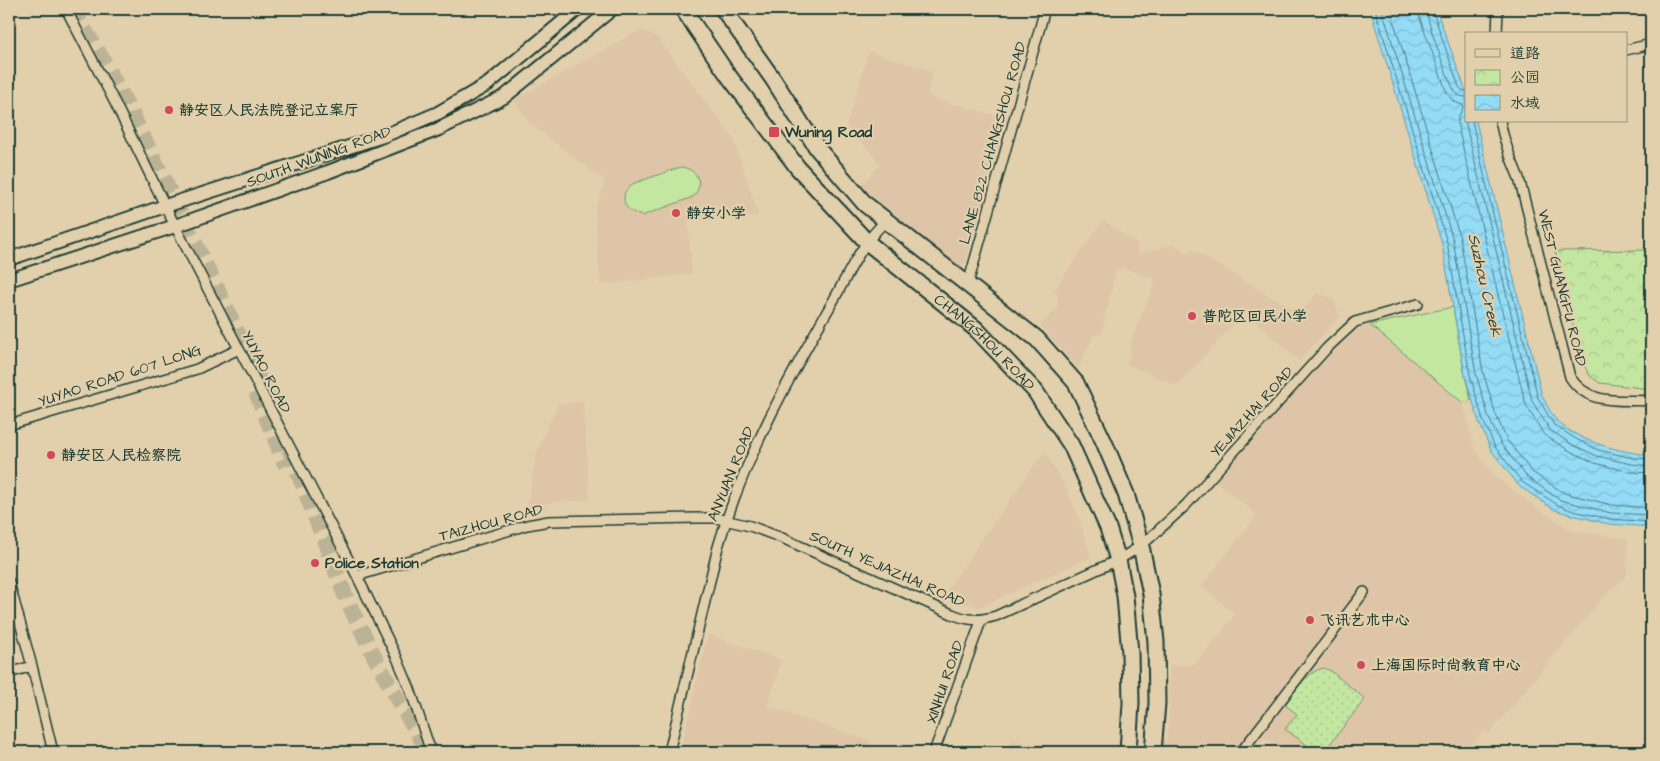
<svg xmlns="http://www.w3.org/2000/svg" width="1660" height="761" font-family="'Architects Daughter','LXGW WenKai TC',sans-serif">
<defs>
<pattern id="grass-dots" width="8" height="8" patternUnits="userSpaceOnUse" patternTransform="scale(1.25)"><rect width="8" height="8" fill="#c3e7a1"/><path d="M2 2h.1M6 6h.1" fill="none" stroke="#a7c78b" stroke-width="1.8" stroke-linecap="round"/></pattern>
<pattern id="park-crowns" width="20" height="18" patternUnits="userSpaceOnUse" patternTransform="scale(1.25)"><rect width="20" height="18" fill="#c3e7a1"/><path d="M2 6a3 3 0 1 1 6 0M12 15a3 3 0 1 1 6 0" fill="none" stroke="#a7c78b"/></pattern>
<pattern id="water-waves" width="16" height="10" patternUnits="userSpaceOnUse" patternTransform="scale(1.25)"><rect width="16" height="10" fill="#94dbf6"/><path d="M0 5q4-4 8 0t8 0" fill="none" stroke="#7fbdd4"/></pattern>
</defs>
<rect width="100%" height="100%" fill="#e2d0ad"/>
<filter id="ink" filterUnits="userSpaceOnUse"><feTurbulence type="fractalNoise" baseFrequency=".02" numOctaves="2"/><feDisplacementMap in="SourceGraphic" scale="10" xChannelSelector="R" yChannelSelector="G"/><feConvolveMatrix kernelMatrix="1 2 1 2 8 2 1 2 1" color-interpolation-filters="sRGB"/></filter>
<g filter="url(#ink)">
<path fill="#dfc5a7" d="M641 31 650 33 658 38 733 138 759 216 688 221 692 274 600 285 595 210 605 181 530 124 514 100 632 34Z
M869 51 933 72 927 92 932 98 1006 118 966 263 958 267 869 197 859 187 881 164 846 126Z
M1103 220 1137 243 1138 254 1174 244 1187 253 1190 248 1299 313 1318 293 1334 299 1340 316 1299 361 1245 312 1177 386 1126 364 1130 354V343L1156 280 1124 268 1116 271 1101 335 1095 334 1078 369 1040 325 1057 308 1058 298 1054 290Z
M1370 325 1463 403 1475 450 1495 477 1536 507 1571 530 1628 539 1627 575 1599 602 1489 734 1484 731 1466 752H1303L1260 737 1369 596 1360 589 1235 752H1165L1169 714V665L1195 664 1235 615 1201 586 1257 515 1216 482 1327 355 1355 330Z
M583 401 590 500 553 502 527 508 537 450 558 404Z
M1044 451 1063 482 1080 520 1091 557 980 607 941 598Z
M708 634 782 660 767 706 870 741 866 752H680Z
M1012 739 1026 743 1103 749V752H1010Z"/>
<path fill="url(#grass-dots)" stroke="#71926a" d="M1323 668 1331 671 1365 699 1330 744 1315 751 1285 729 1297 714 1285 705C1296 691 1305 673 1323 668Z"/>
<path fill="url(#park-crowns)" stroke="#71926a" d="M1651 250V389L1600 383 1590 376 1582 362 1555 251Z"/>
<path fill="#c3e7a1" stroke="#71926a" d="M681 167C697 169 705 184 693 197L642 216C630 212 621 206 625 192L632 184Z
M1453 307 1465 376 1471 400 1463 403 1370 325Z"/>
<path fill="url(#water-waves)" stroke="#659ca8" d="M1370 9H1436L1466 91V121H1476L1542 396C1547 404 1552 417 1559 423 1583 443 1621 452 1651 455V527L1609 524 1572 515 1555 510 1519 486 1491 450 1479 422 1465 376 1442 244Z"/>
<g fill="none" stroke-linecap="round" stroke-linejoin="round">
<path stroke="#4e7c82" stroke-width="1" d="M1375 9 1447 242 1470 375 1483 420 1495 447 1522 482 1558 505 1573 511 1610 519 1651 522
M1382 9 1453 240 1476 374 1489 418 1501 444 1527 477 1560 500 1611 513 1651 515
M1390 9 1460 238 1483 372 1496 415 1507 440 1532 472 1564 493 1612 505 1651 508
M1418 9 1419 16 1447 93 1453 101 1464 106 1458 118V127L1501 307 1526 405 1544 435 1570 451 1595 463 1630 472 1651 473
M1426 9C1426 18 1450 87 1456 93 1459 96 1462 97 1466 97
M1432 9 1459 87 1462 90 1466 91
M1466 118V125L1532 401 1550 430 1573 445 1597 456 1631 464 1651 466
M1472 121 1493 214 1538 398 1554 425 1576 439 1598 450 1633 458 1651 459"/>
<path stroke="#bbb395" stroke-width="16" stroke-dasharray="16 8" stroke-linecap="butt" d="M72 9 103 60 131 112 223 301 269 401
M256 392 286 466
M289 449 347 600 374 656 400 704 429 752"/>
<defs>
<path id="street" d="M66 9 114 101 175 226 357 576 397 658 410 689 431 752
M1497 34 1498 9
M1626 50 1651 44
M1500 121C1504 142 1511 159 1519 178L1570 377C1589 407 1621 399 1651 401
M968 284 1045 9
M9 425 197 369 239 349
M357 576 527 525 549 521 696 518H716L750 526 782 538 952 614C969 621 978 621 996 616L1118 560 1141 546 1186 505 1327 348 1355 322 1418 304
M9 582 32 666 53 752
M9 673 32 666
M669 752 718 547C743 461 787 381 832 303 848 275 861 243 886 221
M934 752 981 621
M1241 752 1364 592"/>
<path id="secondary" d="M9 259 165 206 386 135 438 113 488 84 578 9
M9 280 175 226 328 172 439 129 504 97 612 9"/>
<g id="primary">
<path id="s1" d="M683 9 728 75 798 168 867 242 976 329 1035 391 1071 445 1108 528 1118 560 1125 596 1130 653 1131 703 1128 752"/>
<path d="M723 9 773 79 817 148 865 204 1037 339 1076 383 1104 442 1126 494 1141 546 1151 594 1156 642 1157 703 1153 752"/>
</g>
</defs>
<use href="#street" stroke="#1f3d34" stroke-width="12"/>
<use href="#secondary" stroke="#1f3d34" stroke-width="16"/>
<use href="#primary" stroke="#1f3d34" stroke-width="19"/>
<use href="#street" stroke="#e2d0ad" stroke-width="9"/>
<use href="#secondary" stroke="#e2d0ad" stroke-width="12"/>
<use href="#primary" stroke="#e2d0ad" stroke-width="15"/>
</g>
</g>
<g fill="#d1495b" stroke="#e2d0ad" stroke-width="2">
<circle cx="169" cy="110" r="5"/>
<rect x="768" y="126" width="12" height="12" rx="2.5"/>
<circle cx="676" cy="213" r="5"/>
<circle cx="1192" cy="316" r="5"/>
<circle cx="51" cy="455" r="5"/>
<circle cx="315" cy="563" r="5"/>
<circle cx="1310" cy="620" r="5"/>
<circle cx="1361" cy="665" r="5"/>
</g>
<g text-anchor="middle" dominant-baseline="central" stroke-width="4.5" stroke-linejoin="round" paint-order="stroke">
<g font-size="15" font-weight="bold" fill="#1f3d34" stroke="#e2d0ad" text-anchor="start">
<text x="179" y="110">静安区人民法院登记立案厅</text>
<text x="785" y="132">Wuning Road</text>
<text x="686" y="213">静安小学</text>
<text x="1202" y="316">普陀区回民小学</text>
<text x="61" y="455">静安区人民检察院</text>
<text x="325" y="563">Police Station</text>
<text x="1320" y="620">飞讯艺术中心</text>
<text x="1371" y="665">上海国际时尚教育中心</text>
</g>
<g font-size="15" fill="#1f3d34" stroke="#e2d0ad">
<text transform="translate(993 143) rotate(-74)">LANE 822 CHANGSHOU ROAD</text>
<text transform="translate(319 157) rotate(-20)">SOUTH WUNING ROAD</text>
<text transform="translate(1562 288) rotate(76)">WEST GUANGFU ROAD</text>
<text stroke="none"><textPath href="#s1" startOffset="452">CHANGSHOU ROAD</textPath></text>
<text transform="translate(266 372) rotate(63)">YUYAO ROAD</text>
<text transform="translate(120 376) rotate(-18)">YUYAO ROAD 607 LONG</text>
<text transform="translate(1252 412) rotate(-48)">YEJIAZHAI ROAD</text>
<text transform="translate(731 474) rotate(-68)">ANYUAN ROAD</text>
<text transform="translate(491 523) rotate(-15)">TAIZHOU ROAD</text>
<text transform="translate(887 569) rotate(24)">SOUTH YEJIAZHAI ROAD</text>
<text transform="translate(945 682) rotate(-71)">XINHUI ROAD</text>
</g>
<g font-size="16" font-style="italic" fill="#25453e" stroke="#e2d0ad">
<text transform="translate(1485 285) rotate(77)">Suzhou Creek</text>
</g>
</g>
<rect width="1660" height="761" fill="none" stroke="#e2d0ad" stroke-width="30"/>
<rect x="15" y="15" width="1630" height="731" fill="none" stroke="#1f3d34" stroke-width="2" filter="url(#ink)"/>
<rect x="1465" y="32" width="162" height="90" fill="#e2d0ad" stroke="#94957d"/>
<rect x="1475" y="49" width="25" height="8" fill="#e2d0ad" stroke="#94957d"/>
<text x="1510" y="58" font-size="15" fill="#1f3d34">道路</text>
<rect x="1475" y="70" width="25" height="15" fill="url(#park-crowns)" stroke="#94957d"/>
<text x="1510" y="82" font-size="15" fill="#1f3d34">公园</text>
<rect x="1475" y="95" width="25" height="15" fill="url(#water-waves)" stroke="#94957d"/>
<text x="1510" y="108" font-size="15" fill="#1f3d34">水域</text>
</svg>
